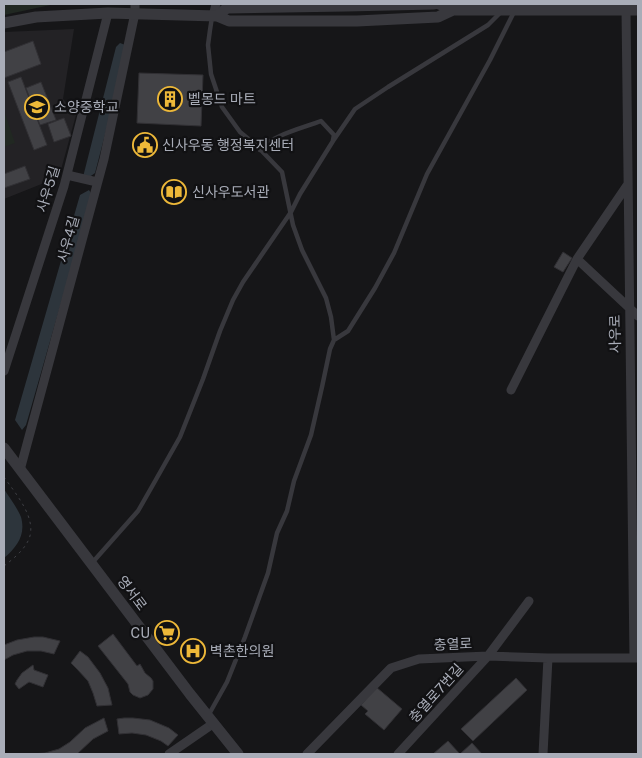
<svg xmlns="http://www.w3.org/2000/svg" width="642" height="758" font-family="'Public Sans','Noto Sans KR',sans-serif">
<rect width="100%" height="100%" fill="#161618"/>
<path fill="#232225" d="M74 29 63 99 76 115 59 177 4 199V32Z"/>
<path fill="#212822" d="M4 4H55L4 15Z
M4 111 15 143 4 147Z"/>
<path fill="#2d353c" d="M120 43 128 46 95 173 88 178 83 177 116 47Z
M89 190 92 195 26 425 22 430 15 420 80 195Z
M4 489C9 497 18 509 21 517 26 535 17 547 4 558Z"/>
<path fill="#414145" stroke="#313034" d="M33 41 41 64 4 78V52Z
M139 73 203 75 201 126 137 123Z
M21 77 47 145 34 150 8 82Z
M41 82 56 120 40 125 26 88Z
M64 118 71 136 54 142 48 124Z
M25 166 30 179 4 188V174Z
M563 252 572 258 563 272 554 267Z
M113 634 137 666 140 664 145 673 151 678 153 681V689L148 695 140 698 133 695 130 692 128 684 98 646Z
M34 637H43L60 641 54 654 41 651H27L13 655 4 660V645L17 640Z
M80 651 88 657 100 673 108 688 112 705 97 706 93 693 88 681 77 669 71 663Z
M33 665 34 670 48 675 43 687 29 682 19 689 15 684 17 680 22 673Z
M516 678 527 690 473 741 461 729Z
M376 687 402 709 384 730 365 714 368 711 361 705Z
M104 718 108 731 93 739 77 754H30L45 753 59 749 70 742 85 728Z
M124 718H133L150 720 169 728 178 735 168 746 161 741 146 735 132 733 119 734 117 719Z
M448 741 459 753 458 754H433Z
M472 743 482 754H460Z"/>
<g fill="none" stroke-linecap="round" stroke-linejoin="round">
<path stroke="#3e3f44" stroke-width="1" stroke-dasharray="2.5 4" stroke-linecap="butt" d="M4 477C15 493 39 520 28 541 23 551 13 559 4 566"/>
<path stroke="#38383d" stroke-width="4.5" d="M212 17 210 30 208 45 211 74 222 107 240 132 257 146 282 172 293 225 302 250 326 298 331 317 334 340
M260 150C269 136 306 127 321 121L334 135 333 140
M92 563 138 511 154 483 180 437 203 379 220 331 233 300 243 282 291 212 300 194 333 141 355 109 388 87 488 25 501 12
M208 716 227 682 245 637 268 573 277 533 287 511 294 481 311 435 322 387 330 349 334 340 348 331 375 288 394 253 427 174 490 60 514 12"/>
<path stroke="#38383d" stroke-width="9" d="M626 10 634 658
M213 16 216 4
M67 175 97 182
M577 259 638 316
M4 371 64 186 108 13
M511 390 577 259 628 184
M20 470 104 159 135 13V4
M169 754 214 723
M307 754 391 668 419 659 488 656 548 658H638
M398 754 488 656 529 601
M543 754 548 658"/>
<path stroke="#38383d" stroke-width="11" d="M439 4 453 10H638
M217 16 227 8 346 6 434 4
M4 23 36 17 108 13 217 16 229 21H357L438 17 453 10
M4 448 190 694 238 754"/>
</g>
<defs>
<symbol id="building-ring" viewBox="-11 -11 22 22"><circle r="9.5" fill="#111113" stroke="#edb839" stroke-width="1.5"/><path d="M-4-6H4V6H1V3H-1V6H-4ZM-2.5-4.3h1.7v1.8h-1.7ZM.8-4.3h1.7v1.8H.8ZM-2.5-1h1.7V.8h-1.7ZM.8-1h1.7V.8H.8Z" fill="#edb839"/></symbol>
<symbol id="school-ring" viewBox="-11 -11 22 22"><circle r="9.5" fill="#111113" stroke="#edb839" stroke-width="1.5"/><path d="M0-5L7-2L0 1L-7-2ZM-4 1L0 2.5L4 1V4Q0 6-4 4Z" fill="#edb839"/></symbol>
<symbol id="civic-ring" viewBox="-11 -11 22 22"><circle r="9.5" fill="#111113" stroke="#edb839" stroke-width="1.5"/><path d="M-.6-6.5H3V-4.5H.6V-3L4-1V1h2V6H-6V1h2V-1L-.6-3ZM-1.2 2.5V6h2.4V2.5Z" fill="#edb839"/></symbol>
<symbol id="library-ring" viewBox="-11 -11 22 22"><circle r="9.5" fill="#111113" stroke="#edb839" stroke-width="1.5"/><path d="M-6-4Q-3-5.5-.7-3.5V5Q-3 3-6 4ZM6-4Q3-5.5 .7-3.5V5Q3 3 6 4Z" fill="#edb839"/></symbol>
<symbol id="supermarket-ring" viewBox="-11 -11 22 22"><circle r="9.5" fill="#111113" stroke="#edb839" stroke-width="1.5"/><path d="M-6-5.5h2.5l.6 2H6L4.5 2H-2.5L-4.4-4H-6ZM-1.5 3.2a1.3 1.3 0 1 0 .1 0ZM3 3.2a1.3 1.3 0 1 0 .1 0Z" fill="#edb839"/></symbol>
<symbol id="hospital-ring" viewBox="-11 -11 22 22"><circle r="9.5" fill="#111113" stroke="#edb839" stroke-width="1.5"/><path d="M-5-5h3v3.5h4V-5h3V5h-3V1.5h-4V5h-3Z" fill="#edb839"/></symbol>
</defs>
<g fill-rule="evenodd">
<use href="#building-ring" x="156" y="85" width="28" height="28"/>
<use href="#school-ring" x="23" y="93" width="28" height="28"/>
<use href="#civic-ring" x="131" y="131" width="28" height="28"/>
<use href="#library-ring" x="160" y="178" width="28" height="28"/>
<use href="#supermarket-ring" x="153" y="619" width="28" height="28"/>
<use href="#hospital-ring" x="179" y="637" width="28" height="28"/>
</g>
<g text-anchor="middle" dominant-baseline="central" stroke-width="4.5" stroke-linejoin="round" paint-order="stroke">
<g font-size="14" fill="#a9adb8" stroke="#111113" text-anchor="start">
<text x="188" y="99">벨몽드 마트</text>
<text x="54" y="107">소양중학교</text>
<text x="162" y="145">신사우동 행정복지센터</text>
<text x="192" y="192">신사우도서관</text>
<text x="150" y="633" text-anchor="end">CU</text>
<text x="210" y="651">벽촌한의원</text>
</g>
<g font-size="14" fill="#a9adb8" stroke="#111113">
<text transform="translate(48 189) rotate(-73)">사우5길</text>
<text transform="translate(68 239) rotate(-75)">사우4길</text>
<text transform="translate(615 334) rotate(-91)">사우로</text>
<text transform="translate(132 593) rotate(53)">영서로</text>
<text transform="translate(453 644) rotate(-2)">충열로</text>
<text transform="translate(436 693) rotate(-48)">충열로7번길</text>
</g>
</g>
<rect width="642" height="758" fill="none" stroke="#a9adb8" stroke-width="10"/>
</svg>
